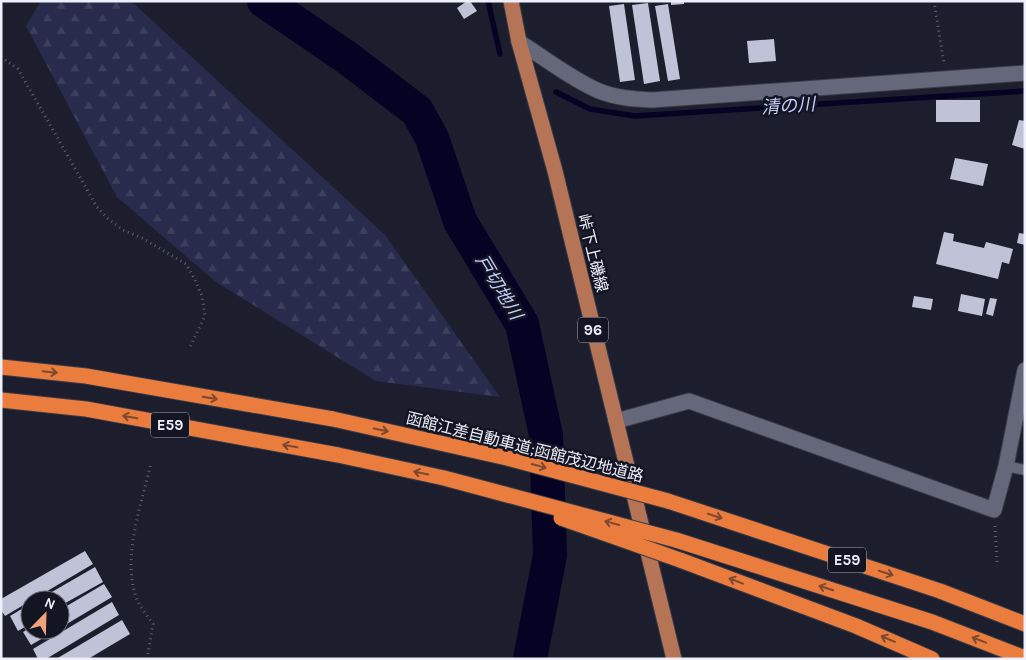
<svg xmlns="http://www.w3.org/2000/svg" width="1026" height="660" font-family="Karla,'Noto Sans JP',sans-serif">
<defs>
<pattern id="forest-firs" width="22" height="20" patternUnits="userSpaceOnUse" patternTransform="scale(1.25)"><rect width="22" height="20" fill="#282b4b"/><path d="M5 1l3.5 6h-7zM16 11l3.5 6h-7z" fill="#3d405d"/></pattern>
</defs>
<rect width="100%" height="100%" fill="#1c1e2d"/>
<path fill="url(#forest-firs)" d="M41 1H131L385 235 500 397 376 381 216 282 117 197 26 26Z"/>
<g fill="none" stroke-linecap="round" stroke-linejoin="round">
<path stroke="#050224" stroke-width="5.5" d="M488 1 500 54
M556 92 590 109 635 116 1025 91"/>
<path stroke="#050224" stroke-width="34" d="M264 1 346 57 417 111 432 138 460 221 522 324 546 435 550 555 530 659"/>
</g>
<path fill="#c0c3d8" d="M467 1H470L477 11 464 19 457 8Z
M671 1H684V4L671 5Z
M648 3 660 81 644 84 632 5Z
M624 4 635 80 620 82 609 6Z
M668 4 680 79 668 81 655 6Z
M774 39 776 61 749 63 747 41Z
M936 100H980V122H936Z
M1019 120 1025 121V149L1012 145Z
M955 158 988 164 983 186 950 179Z
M944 232 954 234 953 241 984 248 986 242 1013 249 1009 264 1002 262 998 279 936 264Z
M1019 233 1025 234V245L1017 243Z
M961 294 985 299 982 316 958 311Z
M914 296 933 299 931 310 912 307Z
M990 298 997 299 993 316 986 314Z
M85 551 93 564 5 616 1 610V599Z
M95 567 103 582 60 606V600H38Z
M104 584 112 597 60 628V610Z
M112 602 119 615 46 659H38L33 649Z
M30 604V624L18 631 10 616Z
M122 620 130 634 88 659H56Z
M30 628V630H57L31 645 23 632Z"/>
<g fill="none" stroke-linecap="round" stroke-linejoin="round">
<defs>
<path id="service" d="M1006 466 1025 470"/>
<path id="minor" d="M616 421 689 401 994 510 1006 466 1025 370"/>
<path id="tertiary" d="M519 42C545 58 571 79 599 91 616 98 634 99 652 100L1025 73"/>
<path id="primary" d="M511 1 519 42 555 171 674 659"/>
<path id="motorway" d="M1 367 86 376 333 419
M1 400 86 409 338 455
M668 501 940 591 1025 624
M676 540 932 622 1025 658
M680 560 856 626 932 659"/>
</defs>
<use href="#service" stroke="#3a3b47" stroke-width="12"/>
<use href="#minor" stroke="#3a3b47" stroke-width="17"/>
<use href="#tertiary" stroke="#3a3b47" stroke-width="17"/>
<use href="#primary" stroke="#3a3b47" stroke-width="17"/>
<use href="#motorway" stroke="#3a3b47" stroke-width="17"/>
<path stroke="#5f616f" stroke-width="3" stroke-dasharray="1 4" stroke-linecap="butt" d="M934 1 944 64
M1 57 18 69 97 207 107 218 123 230 142 238 186 264 194 278 202 296 205 316 189 349
M995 526 997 563
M147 659 153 624C148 617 142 609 138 602 120 561 142 503 151 463"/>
<use href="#service" stroke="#65687b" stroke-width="10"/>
<use href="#minor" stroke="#65687b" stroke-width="15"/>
<use href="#tertiary" stroke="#65687b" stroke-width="15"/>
<use href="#primary" stroke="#b57456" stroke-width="15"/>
<use href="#motorway" stroke="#ea7c3e" stroke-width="15"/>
<defs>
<path id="motorway-bridge" d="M333 419 507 458 668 501
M338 455 444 478 676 540
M561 518 680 560"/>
</defs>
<use href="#motorway-bridge" stroke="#3a3b47" stroke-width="17" stroke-linecap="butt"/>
<use href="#motorway-bridge" stroke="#ea7c3e" stroke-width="15"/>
</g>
<defs><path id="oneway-shaft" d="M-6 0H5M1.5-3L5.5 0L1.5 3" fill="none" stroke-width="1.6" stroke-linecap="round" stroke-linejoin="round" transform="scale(1.25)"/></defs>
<g stroke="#7e4830">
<use href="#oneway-shaft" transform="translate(50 372) rotate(6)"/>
<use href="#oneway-shaft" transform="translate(210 398) rotate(10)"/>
<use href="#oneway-shaft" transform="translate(130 417) rotate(-170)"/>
<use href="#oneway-shaft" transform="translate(381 430) rotate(12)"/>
<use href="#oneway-shaft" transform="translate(290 446) rotate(-170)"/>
<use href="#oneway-shaft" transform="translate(539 466) rotate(15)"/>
<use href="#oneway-shaft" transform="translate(421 473) rotate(-168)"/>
<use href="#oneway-shaft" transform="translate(715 516) rotate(18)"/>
<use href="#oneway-shaft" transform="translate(612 523) rotate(-165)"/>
<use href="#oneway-shaft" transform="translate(886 573) rotate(18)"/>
<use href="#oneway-shaft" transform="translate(736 581) rotate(-159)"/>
<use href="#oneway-shaft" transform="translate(826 588) rotate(-162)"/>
<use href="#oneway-shaft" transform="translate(888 639) rotate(-157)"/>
<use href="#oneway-shaft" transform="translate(979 640) rotate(-159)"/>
</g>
<g text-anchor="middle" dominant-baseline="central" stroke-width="5" stroke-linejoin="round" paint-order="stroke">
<g fill="#131523" stroke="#acaeba" stroke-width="1">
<rect x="578" y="317.5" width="30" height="25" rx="4"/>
<rect x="151" y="412.5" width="38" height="25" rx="4"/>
<rect x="828" y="547.5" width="38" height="25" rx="4"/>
</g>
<g font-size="15" font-weight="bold" fill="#edeffa">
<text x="593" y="330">96</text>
<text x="170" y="425">E59</text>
<text x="847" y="560">E59</text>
</g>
<g font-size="16" fill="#edeffa" stroke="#131523">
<text transform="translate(593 253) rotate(76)">峠下上磯線</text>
<text transform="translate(525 447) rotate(14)">函館江差自動車道;函館茂辺地道路</text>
</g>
<g font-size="18" font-style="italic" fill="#c6cefa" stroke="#131523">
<text transform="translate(788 106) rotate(-4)">清の川</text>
<text transform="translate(499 287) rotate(59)">戸切地川</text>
</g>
</g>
<rect width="1026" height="660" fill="none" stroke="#edeffa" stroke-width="5"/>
<g transform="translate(45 615) rotate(23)"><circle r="24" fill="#131523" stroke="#6a6c79"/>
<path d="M0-4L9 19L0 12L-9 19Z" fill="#f0a27a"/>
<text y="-8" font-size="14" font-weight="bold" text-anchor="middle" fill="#edeffa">N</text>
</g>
</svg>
